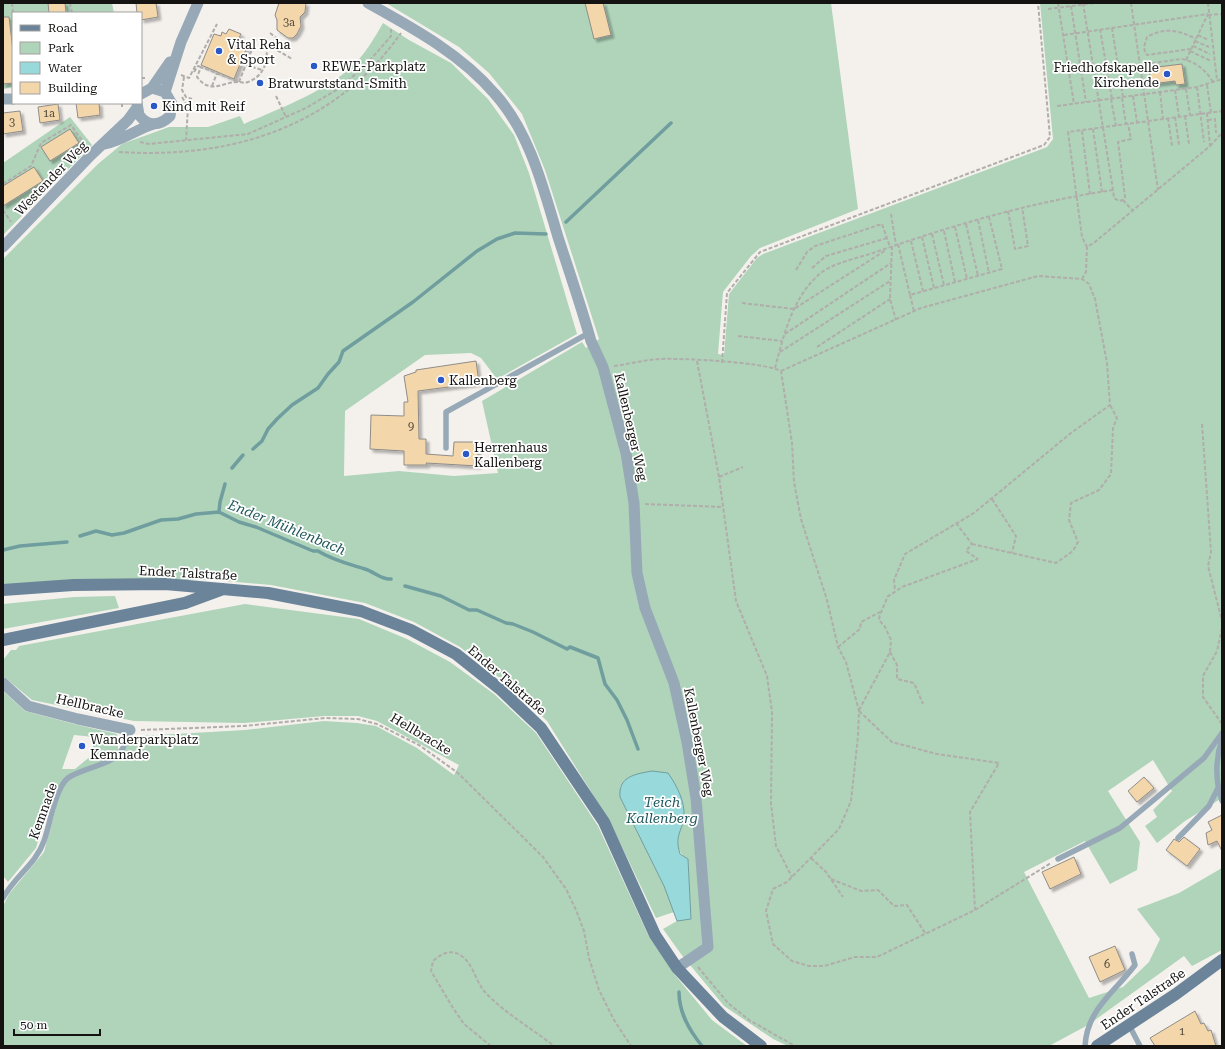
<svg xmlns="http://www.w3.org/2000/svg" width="1225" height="1049" font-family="'Roboto Serif',serif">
<defs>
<filter id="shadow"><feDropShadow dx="3" dy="3" stdDeviation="1" flood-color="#0004"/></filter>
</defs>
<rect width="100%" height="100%" fill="#f4f1ed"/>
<path fill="#afd4ba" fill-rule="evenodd" d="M3 3H112L114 13H13V87L3 89Z
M386 3H831L858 209 760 248 751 256 723 292 718 354 724 355 729 294 757 258 763 254 1047 147 1053 139 1040 3H1222V798L1185 821 1157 843 1145 826 1157 817 1153 810 1172 791 1153 760 1108 791 1140 842 1137 870 1110 884 1085 841 1024 872 1089 998 1123 987 1149 962 1160 939 1137 909 1179 893 1222 868V950L1192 966 1184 956 1088 1025 1049 1046H788L773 1039 724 1006 681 954 663 929 677 921 691 918 688 859C671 849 678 833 684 818L620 786V797L664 886 674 912 656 918 610 822 547 721 505 682 460 647 414 622 365 603 271 585 213 580 74 579 3 586V259L98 164 122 144 169 127H208L240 116 244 124C276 110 324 92 350 68 364 56 374 39 383 23L409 40 451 63 488 99 514 135 529 173 577 334 497 379 481 358 471 353 425 355 345 411 344 476 399 471 454 476 498 473 482 401 582 342 586 348 599 339 545 170 522 114 489 73 459 47Z
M70 117 92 145 3 235V163Z
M115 596 119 608 3 629V604L74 597Z
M245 604 359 619 407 639 450 662 494 694 536 733 598 826 649 937 675 975 712 1020 747 1046H3V906L9 894 44 852 56 808 48 807 36 848 8 882 3 876V691L25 711 78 725 117 734 118 749 140 736 245 730 324 721 357 723 376 726 417 748 454 775 459 765 377 721 358 716H324L244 723 134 721 32 700 3 676V660L11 650H16L19 646ZM74 735 94 737 92 755 75 769H62Z"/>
<path fill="#98d9dc" stroke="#709e9f" d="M652 771 668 773C677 786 685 801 684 817 682 832 674 836 680 854L688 859 691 919 677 921 664 886 620 797C618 776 636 774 652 771Z"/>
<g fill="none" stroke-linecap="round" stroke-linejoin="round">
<path stroke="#709e9f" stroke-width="3.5" d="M566 222 671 123
M253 449 262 441 268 429 277 419 292 405 318 388 328 374 339 362 343 351 413 302 477 251 497 239 515 233 546 234
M232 468 243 455
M219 512 220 502 225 484
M80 536 96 531 112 535 124 533 161 520 178 519 196 514 219 512 239 522 256 527 313 551H318C332 560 349 564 365 569 375 572 381 580 391 579
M3 550 20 546 67 542
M405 586 441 596 469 610H477L506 623 513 624 533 632 567 649 570 647 598 658 605 684 617 700 627 720 638 749
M679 992C679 1013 689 1030 702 1046"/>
</g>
<path fill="#f3d7ab" stroke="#8f8c89" filter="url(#shadow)" d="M48 3H65L66 13H49Z
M136 3H156L158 17 141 20V13H137Z
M279 3H306L305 12 300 17 301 26 297 34 293 38H288L277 30V20L275 15Z
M585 3H603L611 35 594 39Z
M3 17H9L13 51V83L3 84Z
M229 29 241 34 239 38 243 40 241 45 247 47 234 79 201 65 214 34 221 36 222 32 226 34Z
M1182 64 1185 84 1176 85 1175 81 1151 84 1149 68Z
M76 103H99L100 115 78 118Z
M58 104 60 120 40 123 38 107Z
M20 111 23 131 3 134V113Z
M70 129 79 143 50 161 41 147Z
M34 167 43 181 3 206V186Z
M476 361 479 383 418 391 419 439H426V454L453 456 454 442H478V466L426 463 427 465H404V451L370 449 371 415 404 416V402H408L404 376 416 372V370Z
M1144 777 1154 788 1137 802 1128 791Z
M1222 815V851L1217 841 1208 845 1206 833 1212 830 1208 822Z
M1184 837 1200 849 1187 866 1166 850 1174 839 1179 842Z
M1074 857 1081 874 1050 889 1042 872Z
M1115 946 1125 970 1100 982 1089 957Z
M1195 1011 1201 1024 1204 1023 1208 1031 1211 1030 1216 1046H1155L1150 1038Z"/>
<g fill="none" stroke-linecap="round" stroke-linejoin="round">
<path stroke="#b0adaa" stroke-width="2" stroke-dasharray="4 2" stroke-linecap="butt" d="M12 3 13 13
M70 3 72 13
M1058 3 1074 104
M1083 3 1113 190 1114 198 1119 201 1123 200 1125 197 1118 142 1131 139 1128 124
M1131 3 1158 190
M1208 3 1217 80
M1071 6 1086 102
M1048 9 1096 3
M1208 15 1222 14
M1112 28 1123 97
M1100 29 1112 99
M270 33 279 40 275 49 292 59
M1064 35 1208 14
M1198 35 1208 40
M1195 41 1209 47
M1193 46 1210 54
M1191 49 1147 55 1145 52 1144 47 1147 37C1165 27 1179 30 1196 39
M1190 51 1211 61
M1186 60 1208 14
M246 65 262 70
M1140 65 1181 59C1195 61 1206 70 1213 82
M194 72 198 66 201 67
M181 75 189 78 217 24
M184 77 182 90 186 97 192 99
M141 78H146
M237 81 201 67 197 77C210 94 221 83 236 82 241 81 243 84 248 82 267 75 270 55 264 38
M239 82 256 39
M1207 85 1211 113
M212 86 217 73
M1197 87 1204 142
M1186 89 1190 115
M1175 90 1179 117
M1160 92 1163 119
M276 96 286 117
M1133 96 1137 122
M182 97 188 107 186 140
M1122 98 1126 124
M1111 99 1116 126
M122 103V108
M1057 106 1197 87 1222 79
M1207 113 1210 146 1095 242 1087 247 1082 237 1068 132 1222 111
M1185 116 1189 144
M1175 117 1179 145
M1168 118 1172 146
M1208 120 1215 119 1216 133
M1093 129 1102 192
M1082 131 1090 194
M140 142 149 144 248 134 306 108 338 89 365 66 391 36V29
M1210 146 1222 133
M119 152C231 159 334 128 401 33
M3 184 31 166 41 143 71 125 86 146
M1123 200 1133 211
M3 210 11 222
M1008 211 1015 249 1028 246 1022 207
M891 214 896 245
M978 220 989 273
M966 224 978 276
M955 227 967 279
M944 231 955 282
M932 234 944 285
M922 237 934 288
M911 241 923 291
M898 244 910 295 1002 269 989 217
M892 246 890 299 896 320
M812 268 826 256 887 238
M796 270 807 252 815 246 882 224 890 247
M1082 279 1086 272 1087 247
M910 295 914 311
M742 303 794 309 886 250
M785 334 891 263
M738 336 782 341
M817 347 890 299
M780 352 890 281
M697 361 719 477 736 601 767 676 772 712 771 804 776 846 792 877
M722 363 727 293 760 252 1044 145 1050 137 1038 3
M614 366C629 364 644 360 659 359 682 358 763 362 781 371L792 443 794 482 801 519 827 600 838 647 846 662 859 711 858 736 851 801 839 829 787 882 773 889 766 911 773 944 792 961 809 966H824L855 957H877L975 910 1051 863
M775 368C784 334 793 295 822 272 834 263 861 257 876 252 953 225 1032 202 1113 190
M781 371 921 308 1038 276 1082 279 1089 284 1095 299 1107 363 1110 405 1071 433 974 513 905 554 894 580 895 590
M1202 424 1211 552 1208 566 1222 621
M719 477 743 467
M992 499 1016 536 1012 553
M645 504 722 507
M956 523 972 544 966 551 978 559
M972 544 1056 563 1073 551 1078 542 1069 520 1071 503 1099 490 1111 474 1113 428 1117 418 1110 405
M1222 628 1217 651 1203 676V697L1222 724
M838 647 860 629 861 622 880 612
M890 652 897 665V679L914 683 923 704
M859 710 890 652 891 640 885 627 879 620C880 611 885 606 887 597L902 587 978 559
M859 711 892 742 937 754 999 763 970 812 975 910
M141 730 244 726 325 718 358 719 377 724 419 745 458 773 543 857 566 889 576 910 584 931 589 958 599 990 614 1020 631 1046
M811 858 826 872 843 897
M831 879 861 891 878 890 894 906 907 905 925 933
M698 967 728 1003 749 1020 795 1046
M491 1046 464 1024 453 1008 431 971 433 961C442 953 452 948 463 957 473 965 476 981 484 991 504 1013 530 1027 554 1046"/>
<path stroke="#97a8b7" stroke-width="5.5" d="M446 448V412L589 333
M1222 739C1215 760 1215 780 1222 801
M1178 838 1209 806 1218 788
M1058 859 1120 828 1204 758 1222 733
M3 898C14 877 36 864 44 841 50 825 55 788 68 778 81 768 114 765 122 750 125 744 127 737 130 730
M1129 1025 1140 1046
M1085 1046C1087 1009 1115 992 1135 965L1132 954"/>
<path stroke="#97a8b7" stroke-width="11" d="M368 3C413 28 461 54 495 94 530 133 543 187 558 237 569 271 581 306 591 341L603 367 626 453 634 503 637 573 645 608 674 683 687 742 696 798 708 947 677 968
M152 88 170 62
M165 92 181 42 198 3
M3 99H13
M137 103 139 115C148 127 160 126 170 116L172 104 165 92 152 88 141 94
M105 144C123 140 137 129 154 124
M3 247 91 155 128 120 136 109
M3 683 28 706 78 719 130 730"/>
<path stroke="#6b849a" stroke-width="12" d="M3 590 73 585 165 584 268 593 361 611 411 630 456 654 500 689 541 728 604 822 655 935 677 968 723 1017 761 1046
M3 640 185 603 223 589
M1097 1046 1176 994 1222 960"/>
</g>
<g fill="#2a58c6" stroke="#fff" stroke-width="1.5">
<circle cx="219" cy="51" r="4"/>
<circle cx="314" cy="66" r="4"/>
<circle cx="1167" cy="74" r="4"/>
<circle cx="260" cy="83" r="4"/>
<circle cx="154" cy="106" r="4"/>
<circle cx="441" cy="380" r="4"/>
<circle cx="466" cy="454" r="4"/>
<circle cx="82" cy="746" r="4"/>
</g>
<g text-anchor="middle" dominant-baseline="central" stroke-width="3.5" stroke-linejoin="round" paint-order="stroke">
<g font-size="11" fill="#4c4438">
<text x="289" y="22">3a</text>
<text x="49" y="113">1a</text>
<text x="12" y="122">3</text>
<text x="411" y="426">9</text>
<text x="1107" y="964">6</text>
<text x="1182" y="1031">1</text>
</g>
<g font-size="13" fill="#141312" stroke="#fff" text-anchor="start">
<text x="227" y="44">Vital Reha<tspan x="227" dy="15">&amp; Sport</tspan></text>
<text x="322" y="66">REWE-Parkplatz</text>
<text x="1159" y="67" text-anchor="end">Friedhofskapelle<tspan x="1159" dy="15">Kirchende</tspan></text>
<text x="268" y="83">Bratwurststand-Smith</text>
<text x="162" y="106">Kind mit Reif</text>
<text x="449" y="380">Kallenberg</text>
<text x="474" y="447">Herrenhaus<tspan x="474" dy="15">Kallenberg</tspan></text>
<text x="90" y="739">Wanderparkplatz<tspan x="90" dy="15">Kemnade</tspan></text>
</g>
<g font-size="13" fill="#141312" stroke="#fff">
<text transform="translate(51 178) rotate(-46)">Westender Weg</text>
<text transform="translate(631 427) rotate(77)">Kallenberger Weg</text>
<text transform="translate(188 573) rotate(3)">Ender Talstraße</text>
<text transform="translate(507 680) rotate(41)">Ender Talstraße</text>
<text transform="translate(90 706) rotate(13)">Hellbracke</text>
<text transform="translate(421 734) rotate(31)">Hellbracke</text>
<text transform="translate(699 742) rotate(79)">Kallenberger Weg</text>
<text transform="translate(43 811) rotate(-70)">Kemnade</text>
<text transform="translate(1143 999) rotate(-34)">Ender Talstraße</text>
</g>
<g font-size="14" font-style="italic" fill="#22595c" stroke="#fff">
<text transform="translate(287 527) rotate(22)">Ender Mühlenbach</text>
<text x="662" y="802">Teich<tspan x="662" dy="16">Kallenberg</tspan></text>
</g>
</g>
<rect width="1225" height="1049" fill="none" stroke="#141312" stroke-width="8"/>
<rect x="12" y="12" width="130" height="92" fill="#ffffff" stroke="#a1a1a0"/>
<rect x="20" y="25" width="20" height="6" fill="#6b849a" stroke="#a1a1a0"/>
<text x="48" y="32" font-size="12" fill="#141312">Road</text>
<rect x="20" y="42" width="20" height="12" fill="#afd4ba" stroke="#a1a1a0"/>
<text x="48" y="52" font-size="12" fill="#141312">Park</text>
<rect x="20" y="62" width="20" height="12" fill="#98d9dc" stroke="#a1a1a0"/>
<text x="48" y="72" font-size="12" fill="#141312">Water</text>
<rect x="20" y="82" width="20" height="12" fill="#f3d7ab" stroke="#a1a1a0"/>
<text x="48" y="92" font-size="12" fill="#141312">Building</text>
<path d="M14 1029v6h86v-6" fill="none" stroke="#141312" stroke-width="2"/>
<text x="20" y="1029" font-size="12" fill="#141312" stroke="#ffffff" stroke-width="3" paint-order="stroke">50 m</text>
</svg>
